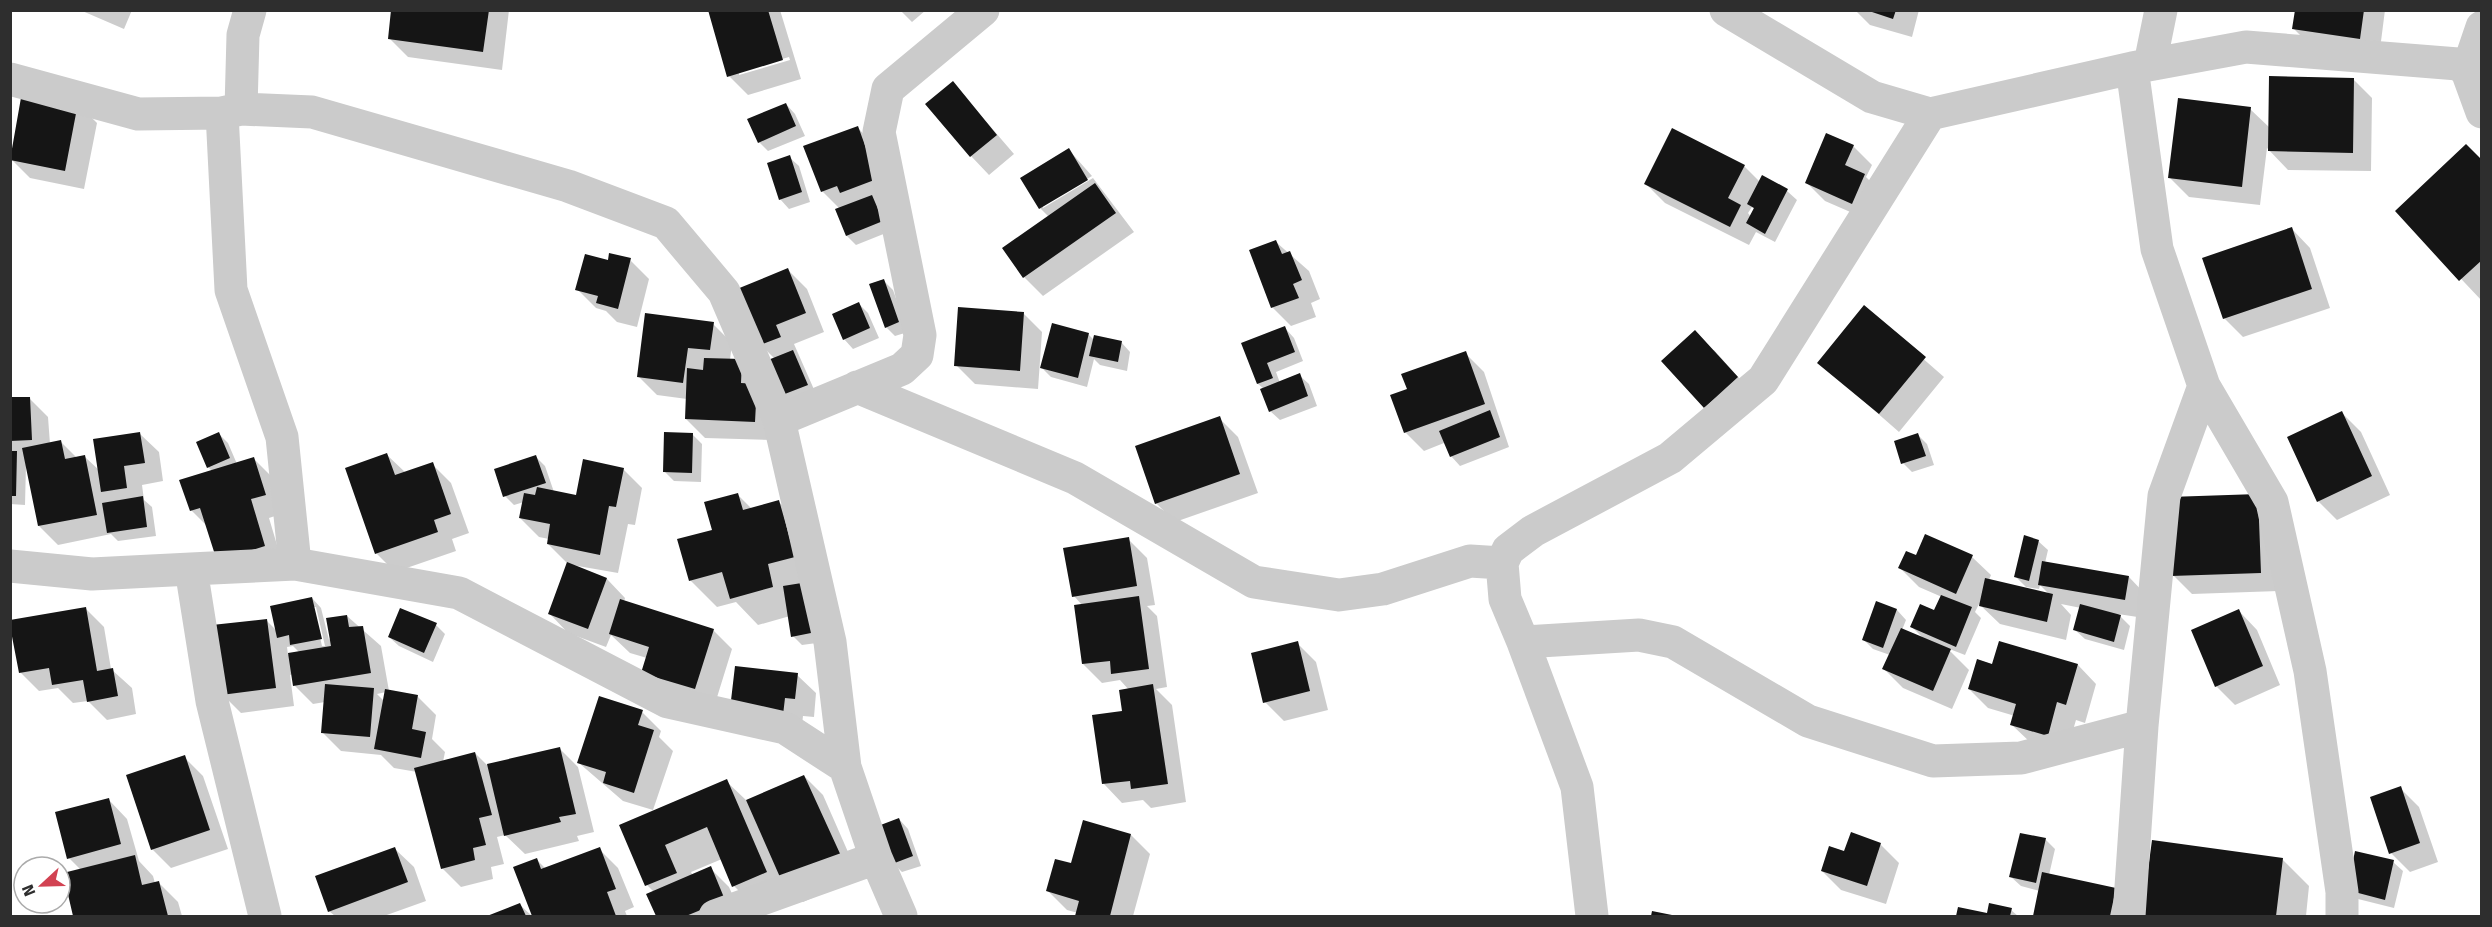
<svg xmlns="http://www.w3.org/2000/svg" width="2492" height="927" font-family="'Fira Sans',sans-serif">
<rect width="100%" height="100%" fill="#fff"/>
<path fill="#0003" fill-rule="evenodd" d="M80 10H132L124 29Z
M393 10H509L502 70 408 57 389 38Z
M709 10H780L801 79 748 95 729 76ZM789 57 790 60 739 75V72Z
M900 10H926L912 22Z
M1855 10H1919L1912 37 1870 25Z
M2296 10H2385L2379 57 2313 48 2294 29Z
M2353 79 2372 98 2371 171 2288 170 2267 148 2260 205 2189 197 2170 178 2250 109 2270 128Z
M953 83 1014 154 989 175 971 156Z
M78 104 97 123 84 189 30 178 11 159Z
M786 104 795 114 805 136 768 151 759 142Z
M858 128 876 147 891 231 856 245 847 236 840 209 822 191Z
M1853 146 1872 165 1866 177 1883 194 1871 221 1825 201 1806 182Z
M1069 150 1092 176 1043 205V208L1093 178 1134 232 1043 296 1024 277 1049 217 1040 208Z
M789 157 799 166 810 202 789 209 780 199Z
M2482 161V301L2397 211Z
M1744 166 1760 182 1763 177 1787 191 1797 200 1775 242 1756 232 1749 245 1665 203 1646 184ZM1752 207 1755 210 1751 217 1748 213Z
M2292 229 2310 248 2330 308 2243 337 2224 318Z
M1276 242 1309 271 1320 299 1311 303 1316 317 1291 326 1272 307Z
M630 260 649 279 637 327 617 322 606 311 596 308 577 289 609 262Z
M788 270 807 289 824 332 794 344 816 394 788 406 775 359 761 345Z
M884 281 893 290 908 332 895 336 886 327Z
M859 304 868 313 879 338 853 349 844 339Z
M1864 307 1944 377 1899 432 1819 362Z
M1023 313 1042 332 1038 389 975 384 956 365Z
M713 324 732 343 730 360 741 361 774 440 705 438 686 419 687 399 657 395 638 376Z
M1285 328 1294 338 1303 361 1276 372 1280 383 1299 375 1309 384 1317 406 1280 420 1270 411 1264 389 1258 384 1243 344Z
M1088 334 1094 340 1121 342 1130 352 1127 371 1100 365 1094 359 1087 387 1051 377 1042 368Z
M1714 350 1756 397 1705 407 1663 361Z
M1465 353 1484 372 1509 447 1460 466 1451 456 1444 443 1424 451 1405 432 1409 389Z
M29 398 48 417 50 444 61 442 77 458 85 457 100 471 140 434 159 452 163 481 142 485 144 500 152 507 156 536 118 541 111 534 58 545 39 526 26 465 25 505 10 504V399Z
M2342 413 2361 432 2390 495 2337 520 2318 501Z
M1219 418 1238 437 1258 493 1175 522 1156 503Z
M219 434 228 443 237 464 253 458 272 477 284 513 269 518 283 565 208 527 191 510 212 471 208 467Z
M692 434 702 444 701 482 674 481 665 472Z
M1918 435 1927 444 1934 465 1912 472 1903 463Z
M387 455 406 473 432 464 451 483 469 533 452 539 456 551 395 572 376 553Z
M536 457 545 466 554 492 577 497 623 469 642 488 635 525 628 524 618 573 572 565 607 579 625 598 624 602 713 630 732 649 714 707 661 691 647 658 630 653 611 635 606 647 568 633 550 614 567 563 548 544 549 539 539 537 520 518 524 502 514 505 505 496Z
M738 495 752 509 779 502 806 529 824 642 802 645 793 636 790 616 758 625 736 602 717 607 690 580 714 531Z
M2257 495 2279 591 2192 594 2173 575Z
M1926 536 1972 557 1991 575 1989 580 2050 595 2040 585 2039 589 2026 587 2016 577 2038 541 2048 550 2045 563 2129 577 2147 596 2144 618 2118 614 2130 626 2124 650 2085 639 2075 630 2081 608 2061 604 2071 615 2066 640 2000 624 1979 604 1975 612 1981 618 1965 655 1947 648 1969 670 1952 709 1903 688 1884 669 1890 655 1873 649 1863 639 1877 603 1897 610 1906 620 1902 630 1924 639 1912 627 1935 612 1942 597 1919 587 1900 568 1917 557Z
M1128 539 1147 558 1155 605 1147 606 1157 616 1167 687 1156 689 1172 705 1186 802 1151 808 1143 800 1122 803 1104 784 1129 690 1120 680 1102 683 1083 664 1082 605 1074 596Z
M312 598 321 608 329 640 347 616 381 646 389 691 417 696 436 715 432 739 445 752 443 762 475 753 487 765 559 748 578 767 594 832 577 836 579 841 525 854 505 835 497 837 504 864 491 867 493 879 461 887 442 868 417 772 394 768 381 755 341 751 322 732 325 702 313 704 294 685 293 674 290 675 294 706 241 713 222 694 267 621 277 631ZM313 607H316L325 646H322ZM293 646 300 653 288 655 287 647ZM386 692 384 701 377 694Z
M85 608 104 627 111 669 132 688 136 714 107 720 88 701 73 703 58 688 39 691 20 672Z
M2239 611 2257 630 2280 685 2235 705 2216 686Z
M436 625 445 634 433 662 399 646 389 637Z
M1297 643 1316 662 1328 710 1284 721 1265 702Z
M2078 665 2096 684 2085 723 2076 720 2066 754 2031 743 2012 725 2015 716 1988 708 1969 689 1993 666Z
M797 675 816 693 814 717 803 716 801 733 751 728Z
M642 712 661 731 659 737 673 751 653 810 623 801 579 763Z
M184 757 203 776 228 849 171 868 152 849Z
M804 776 823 795 859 877 803 902 788 887 761 913 734 886 722 859 691 872 693 876 710 868 729 887 742 916H658L648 894 654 892 647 885 621 826 726 781 747 801Z
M2400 788 2419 807 2438 862 2410 872 2391 853Z
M109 800 127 819 139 861 153 876 155 883H159L178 902 182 916H75L65 874 81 870 69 858Z
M899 819 908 829 921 866 902 872 893 863Z
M1131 835 1150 854 1133 916H1077L1078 913 1067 910 1048 891 1072 865Z
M2045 839 2055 849 2049 875 2115 890 2132 916H2034L2040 891 2021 886 2011 877Z
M1880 844 1899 863 1886 904 1841 890 1822 871 1845 853Z
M395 849 414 867 426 901 384 916H335L329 911Z
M599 849 618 868 634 907 625 911 627 916H534L515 868 537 860 546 869Z
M2282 859 2309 886 2306 916 2144 915Z
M2393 862 2403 871 2394 908 2358 899 2348 890Z
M520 905 532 916H492Z
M1959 909 1988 915 2011 910 2018 916H1958Z"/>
<path fill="#151515" d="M391 10H489L483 52 388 39Z
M708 10H768L783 60 727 77Z
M1866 10H1896L1893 19Z
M2295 10H2364L2360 39 2292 29Z
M2269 76 2354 78 2353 153 2268 151Z
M953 81 997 135 970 157 925 104Z
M22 92 78 103 65 171 10 160Z
M2178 98 2251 107 2242 187 2168 178Z
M786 103 796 126 758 143 747 119Z
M858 126 877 179 840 193 837 186 821 192 803 146Z
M1672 128 1745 165 1728 198 1741 205 1730 227 1644 184Z
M1826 133 1854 145 1845 165 1865 174 1852 204 1805 183Z
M2466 144 2482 160V260L2459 281 2395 211Z
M1069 148 1088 180 1039 209 1020 178Z
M790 155 802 192 779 200 767 163Z
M1762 175 1788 189 1765 234 1746 223 1754 208 1747 204Z
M1095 183 1116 213 1023 278 1002 248Z
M872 195 883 221 846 236 835 209Z
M2292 227 2312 289 2223 319 2202 258Z
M1276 240 1282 254 1290 251 1302 280 1293 284 1299 298 1271 308 1249 250Z
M609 253 631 258 618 309 596 303 598 296 575 290 585 254 608 260Z
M788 268 806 313 776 325 781 337 760 345 737 289Z
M884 279 899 322 885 328 869 284Z
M859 302 870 328 843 340 832 314Z
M1864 305 1926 357 1879 414 1817 363Z
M958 307 1024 312 1020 371 954 366Z
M645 313 714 322 710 350 688 348 683 383 637 377Z
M1052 323 1089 333 1078 378 1040 368Z
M1285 326 1295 352 1267 363 1273 378 1257 384 1241 343Z
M1695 330 1738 377 1704 408 1661 361Z
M1094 335 1122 341 1118 362 1089 356Z
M793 350 808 385 777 397 763 362Z
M1466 351 1485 404 1404 433 1390 395 1407 389 1401 374Z
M704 358 742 359 741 383 757 384 755 422 685 419 687 368 703 370Z
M1300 373 1308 396 1269 412 1260 389Z
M10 397H30L32 440 10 441Z
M1490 410 1500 437 1450 457 1439 431Z
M2342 411 2372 476 2317 502 2287 437Z
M1220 416 1240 474 1155 504 1135 446Z
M140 432 145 463 124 466 127 488 101 492 93 439Z
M219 432 230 458 207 468 196 442Z
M664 432 693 433 692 473 663 472Z
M1918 433 1926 456 1901 464 1894 441Z
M61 440 65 459 85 455 97 515 38 526 22 448Z
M10 451H17L16 496H10Z
M387 453 395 475 433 462 451 514 434 520 438 532 375 554 345 468Z
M536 455 546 483 503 497 494 469Z
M254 457 266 495 251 499 265 546 217 561 200 508 190 511 179 480Z
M583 459 624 468 616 507 609 506 600 555 547 544 550 524 519 518 524 493 535 495 537 487 576 495Z
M738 493 743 510 779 500 795 557 768 564 773 587 730 599 722 572 689 581 677 539 712 530 704 502Z
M2258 494 2261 573 2171 576 2169 497Z
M143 496 147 527 107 533 102 503Z
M1925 534 1973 555 1956 594 1898 568 1906 551 1916 555Z
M2024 535 2039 540 2029 581 2014 577Z
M1129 537 1137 586 1072 597 1063 548Z
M2042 561 2129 576 2125 600 2038 585Z
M567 562 607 578 588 629 548 614Z
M1985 578 2053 594 2047 622 1979 606Z
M808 582 816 632 791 637 783 586Z
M1941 595 1972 607 1956 647 1910 627 1920 604 1934 610Z
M1139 596 1149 669 1111 674 1110 661 1082 664 1074 605Z
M312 597 322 639 290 645 289 635 277 638 270 606Z
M620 599 714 629 695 689 641 673 649 647 609 634Z
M1876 601 1897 609 1883 648 1862 640Z
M2080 604 2121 615 2114 642 2073 630Z
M86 607 97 671 113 668 118 696 87 702 83 680 52 685 49 668 19 673 10 626V620Z
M400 608 437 623 424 653 388 637Z
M2239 609 2263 666 2215 687 2191 630Z
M347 615 349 627 363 626 371 673 293 686 288 653 331 646 326 618Z
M267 619 276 688 221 695 212 625Z
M1901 628 1951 649 1933 691 1882 669Z
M1298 641 1310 691 1263 703 1251 653Z
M1999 641 2078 664 2066 705 2057 702 2048 736 2010 725 2016 704 1968 689 1977 659 1992 664Z
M735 666 798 673 795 699 785 698 783 715 730 709Z
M325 684 374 688 370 737 321 733Z
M1153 684 1168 784 1131 789 1130 781 1102 784 1092 715 1122 711 1119 690Z
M385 689 418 695 412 729 426 732 421 758 374 749Z
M599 696 643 710 638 725 654 730 634 793 603 783 606 772 577 763Z
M560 747 576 814 559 817 561 822 504 836 487 764Z
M475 752 492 815 479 818 486 845 473 848 475 860 441 869 414 768Z
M185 755 210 830 151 850 126 775Z
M804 775 842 858 783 884 746 800Z
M727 779 767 872 732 887 707 827 665 845 677 873 645 886 619 825Z
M2401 786 2420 843 2389 854 2370 797Z
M109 798 121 844 67 859 55 812Z
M899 818 913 856 892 864 878 826Z
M1083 820 1131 834 1110 916H1075L1079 901 1046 891 1055 859 1071 863Z
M1851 832 1881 843 1867 886 1821 871 1829 846 1844 851Z
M2020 833 2046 838 2036 883 2009 877Z
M2152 840 2283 858 2276 916 2142 915Z
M395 847 408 882 328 912 315 876Z
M600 847 616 889 607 892 616 916H532L513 867 537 858 541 869Z
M2355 851 2394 860 2385 900 2347 890Z
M135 855 142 885 159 881 168 916H73L63 873Z
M711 866 725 900 686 916H656L646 894Z
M2042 872 2116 888 2110 916H2033Z
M520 903 526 916H487Z
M1989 903 2012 908 2010 916H1956L1958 907 1987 913Z
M1652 911 1672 915V916H1651Z"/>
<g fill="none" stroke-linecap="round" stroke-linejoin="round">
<path stroke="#cbcbcb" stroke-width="33" d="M1726 10 1872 97 1930 114 2132 68 2246 47 2458 64 2467 71
M2482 27 2467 71 2482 112
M2150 64 2161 10
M2132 68 2157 249 2204 386 2272 502 2310 671 2342 892V916
M10 79 138 114 222 113 241 109 312 112 568 186 666 223 724 292 779 420 830 642 845 767
M241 109 243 35 250 10
M222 113 231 290 282 437 295 564
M857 387 1075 478 1254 582 1339 595 1383 589 1470 561 1502 563
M779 420 902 369 917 355 920 335 879 132 888 89 983 10
M10 566 92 574 191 569 212 701 265 916
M191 569 295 564 459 593 668 702 785 728 845 767 876 858 901 916
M1523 642 1639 635 1673 642 1808 721 1933 761 2021 758 2142 726
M715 916 876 858
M1592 916 1577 787 1523 642 1505 599 1502 563 1508 550 1533 531 1670 458 1763 380 1930 114
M2129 916 2142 726 2164 496 2204 386"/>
</g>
<rect width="2492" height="927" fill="none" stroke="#2e2e2e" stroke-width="24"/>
<g transform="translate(42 885) rotate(248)"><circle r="28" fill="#ffffff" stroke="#ababab" stroke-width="1.5"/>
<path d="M0-4.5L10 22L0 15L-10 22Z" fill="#d24252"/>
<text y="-9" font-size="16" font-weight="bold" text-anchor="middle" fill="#2e2e2e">N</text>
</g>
</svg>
